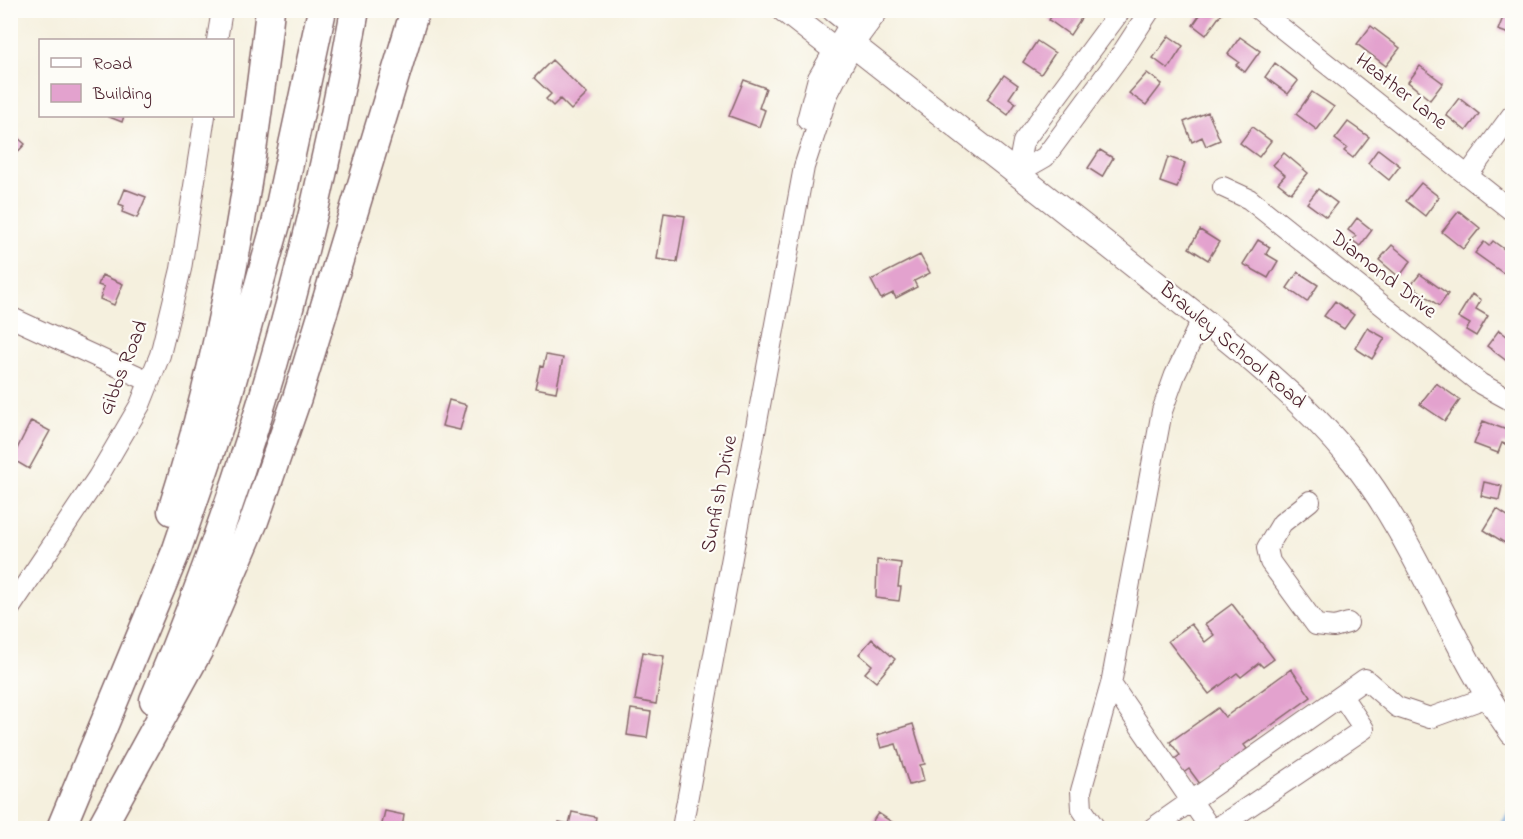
<svg xmlns="http://www.w3.org/2000/svg" width="1523" height="839" font-family="'Indie Flower',sans-serif">
<rect width="100%" height="100%" fill="#fdfcf7"/>
<filter id="ink" filterUnits="userSpaceOnUse"><feTurbulence type="fractalNoise" baseFrequency=".0167" numOctaves="2"/><feDisplacementMap in="SourceGraphic" scale="12" xChannelSelector="R" yChannelSelector="G"/><feConvolveMatrix kernelMatrix="1 2 1 2 8 2 1 2 1" color-interpolation-filters="sRGB"/></filter>
<filter id="wash" filterUnits="userSpaceOnUse"><feTurbulence type="fractalNoise" baseFrequency=".008" numOctaves="4" result="noise"/><feDisplacementMap in="SourceGraphic" scale="24" xChannelSelector="R" yChannelSelector="G"/><feGaussianBlur stdDeviation="1.35" result="paint"/><feColorMatrix in="noise" values="0 0 0 0 0 0 0 0 0 0 0 0 0 0 0 0 0 1.4 0 .05"/><feComposite in="paint" operator="in"/></filter>
<g filter="url(#wash)">
<rect width="100%" height="100%" fill="#f5f0de"/>
<g fill="none" stroke-linecap="round" stroke-linejoin="round">
<path stroke="#6fa8df" stroke-width="4" d="M1500 828 1512 811"/>
</g>
<g id="blocks">
<path fill="#e3a2ce" d="M1055 10H1073L1082 17 1070 35 1049 20Z
M1200 10H1224L1206 35 1193 25 1202 12Z
M1506 10H1512V35L1498 30Z
M1371 26 1400 48 1386 66 1357 44Z
M1169 36 1183 46 1168 69 1153 58Z
M1240 37 1260 51 1245 72 1236 65 1239 62 1228 54Z
M1037 41 1055 53 1041 74 1023 62Z
M552 60 587 94 571 110 560 99 553 106 546 99 551 94 534 78Z
M1275 63 1298 81 1288 94 1265 77Z
M1420 66 1443 83 1430 100 1408 82Z
M1147 73 1162 84 1146 105 1129 93Z
M1004 75 1018 85 1009 98 1016 103 1008 115 987 99Z
M744 80 766 88 759 108 765 110 759 127 729 116Z
M1312 92 1334 107 1317 130 1296 114Z
M1459 98 1479 114 1466 131 1446 115Z
M1208 112 1220 140 1206 146 1202 137 1192 142 1184 122Z
M107 116H124L122 122Z
M1348 122 1369 137 1353 158 1344 151 1347 148 1335 139Z
M1252 127 1271 141 1259 157 1240 143Z
M10 131 25 144 13 157 10 155Z
M1378 149 1400 166 1389 180 1368 163Z
M1100 150 1113 158 1102 177 1088 168Z
M1284 153 1308 173 1291 193 1278 183 1285 175 1273 165Z
M1168 157 1185 163 1177 188 1160 182Z
M1421 183 1439 197 1425 216 1406 201Z
M125 189 146 197 137 218 122 212 124 206 119 204Z
M1318 189 1337 203 1326 217 1307 203Z
M1459 211 1480 228 1463 249 1442 232Z
M664 213 685 216 677 262 657 259Z
M1357 218 1372 230 1360 246 1352 240 1356 236 1348 230Z
M1200 230 1219 242 1208 260 1189 248Z
M1258 240 1270 247 1266 254 1278 261 1268 278 1243 264Z
M1493 241 1512 255V260L1503 273 1475 253 1484 242 1489 246Z
M1392 245 1411 261 1399 277 1379 260Z
M920 255 930 273 914 281 917 287 896 298 893 293 881 299 871 280Z
M1298 272 1318 285 1307 302 1287 288Z
M1420 274 1448 294 1439 306 1411 285Z
M102 275 123 284 114 305 100 299 104 287 98 285Z
M1472 294 1481 300 1476 309 1488 316 1476 336 1466 330 1470 324 1458 317Z
M1335 301 1354 315 1344 329 1324 316Z
M1367 328 1385 338 1372 359 1355 348Z
M1499 330 1512 340V355L1508 362 1487 346Z
M546 355 563 358 556 392 535 388 540 366 543 367Z
M1436 383 1460 400 1445 421 1420 404Z
M449 400 467 405 460 430 442 426Z
M31 421 50 431 29 469 12 459Z
M1483 421 1512 432 1508 445 1502 443 1498 453 1474 444Z
M1484 482 1502 486 1499 500 1481 496Z
M1497 509 1512 519V538L1508 545 1484 530Z
M877 560 901 563 898 587H901L899 601 876 598Z
M1232 604 1274 659 1263 667 1259 663 1241 677 1237 673 1209 694 1168 641 1191 624 1205 642 1214 635 1205 624Z
M872 639 895 659 876 682 865 673 872 665 859 654Z
M643 652 664 656 656 704 635 700Z
M1291 669 1311 697 1244 745 1247 749 1200 784 1189 769 1179 776 1169 763 1180 755 1170 742 1218 708 1225 717Z
M631 709 651 712 647 738 627 735Z
M913 724 925 764 920 765 924 781 909 785 896 744 881 748 877 735Z
M385 811 404 815 402 828H381Z
M572 812 596 817 594 828H558L559 822 569 824Z
M878 813 898 826 897 828H868Z"/>
</g>
</g>
<g filter="url(#ink)">
<use href="#blocks" fill-opacity="0" stroke="#86686a" stroke-width="1.5"/>
<g fill="none" stroke-linecap="round" stroke-linejoin="round">
<defs>
<path id="minor" d="M1259 10 1512 211
M217 40 222 10
M807 120 818 78 858 10
M1017 173 1045 157 1122 53 1150 10
M1017 173 1023 142 1121 10
M1468 175 1512 115
M1223 187 1249 199 1481 384 1512 401
M10 317 149 381
M1310 501 1282 523 1267 548 1270 562 1316 625 1334 627 1348 623
M10 608 98 477 140 405 160 355 181 269 205 116
M1111 684 1210 828
M682 828 804 167 828 94 853 45 879 10
M1095 828 1082 809 1081 791 1111 684 1162 411 1175 375 1202 319
M1153 828 1365 679 1397 707 1430 718 1488 697
M1217 828 1364 729 1342 696"/>
<path id="major" d="M784 10 834 49 853 45
M834 10 849 22 853 45C946 118 1039 191 1132 264 1210 326 1290 384 1353 461 1419 544 1451 648 1512 733"/>
<path id="highway" d="M172 511C224 349 251 179 270 10
M154 700C247 480 314 246 355 10
M61 828 177 549 221 420 276 224 322 10
M101 828 199 649 254 521 297 398 415 10"/>
</defs>
<use href="#minor" stroke="#86686a" stroke-width="22"/>
<use href="#major" stroke="#86686a" stroke-width="26"/>
<use href="#highway" stroke="#86686a" stroke-width="31"/>
<use href="#minor" stroke="#fff" stroke-width="20"/>
<use href="#major" stroke="#fff" stroke-width="24"/>
<use href="#highway" stroke="#fff" stroke-width="28"/>
</g>
</g>
<g text-anchor="middle" dominant-baseline="central" stroke-width="4.5" stroke-linejoin="round" paint-order="stroke">
<g font-size="21" fill="#4a1f2b" stroke="#fdfcf7">
<text transform="translate(1401 92) rotate(38)">Heather Lane</text>
<text transform="translate(1383 275) rotate(38)">Diamond Drive</text>
<text transform="translate(1232 346) rotate(40)">Brawley School Road</text>
<text transform="translate(124 368) rotate(-68)">Gibbs Road</text>
<text transform="translate(720 494) rotate(-79)">Sunfish Drive</text>
</g>
</g>
<rect width="1523" height="839" fill="none" stroke="#fdfcf7" stroke-width="36"/>
<rect x="39" y="39" width="195" height="78" fill="#fdfcf7" stroke="#b5a4a5" stroke-width="1.5"/>
<rect x="51" y="58" width="30" height="9" fill="#ffffff" stroke="#b5a4a5" stroke-width="1.5"/>
<text x="93" y="69" font-size="18" fill="#4a1f2b">Road</text>
<rect x="51" y="84" width="30" height="18" fill="#e3a2ce" stroke="#b5a4a5" stroke-width="1.5"/>
<text x="93" y="99" font-size="18" fill="#4a1f2b">Building</text>
</svg>
